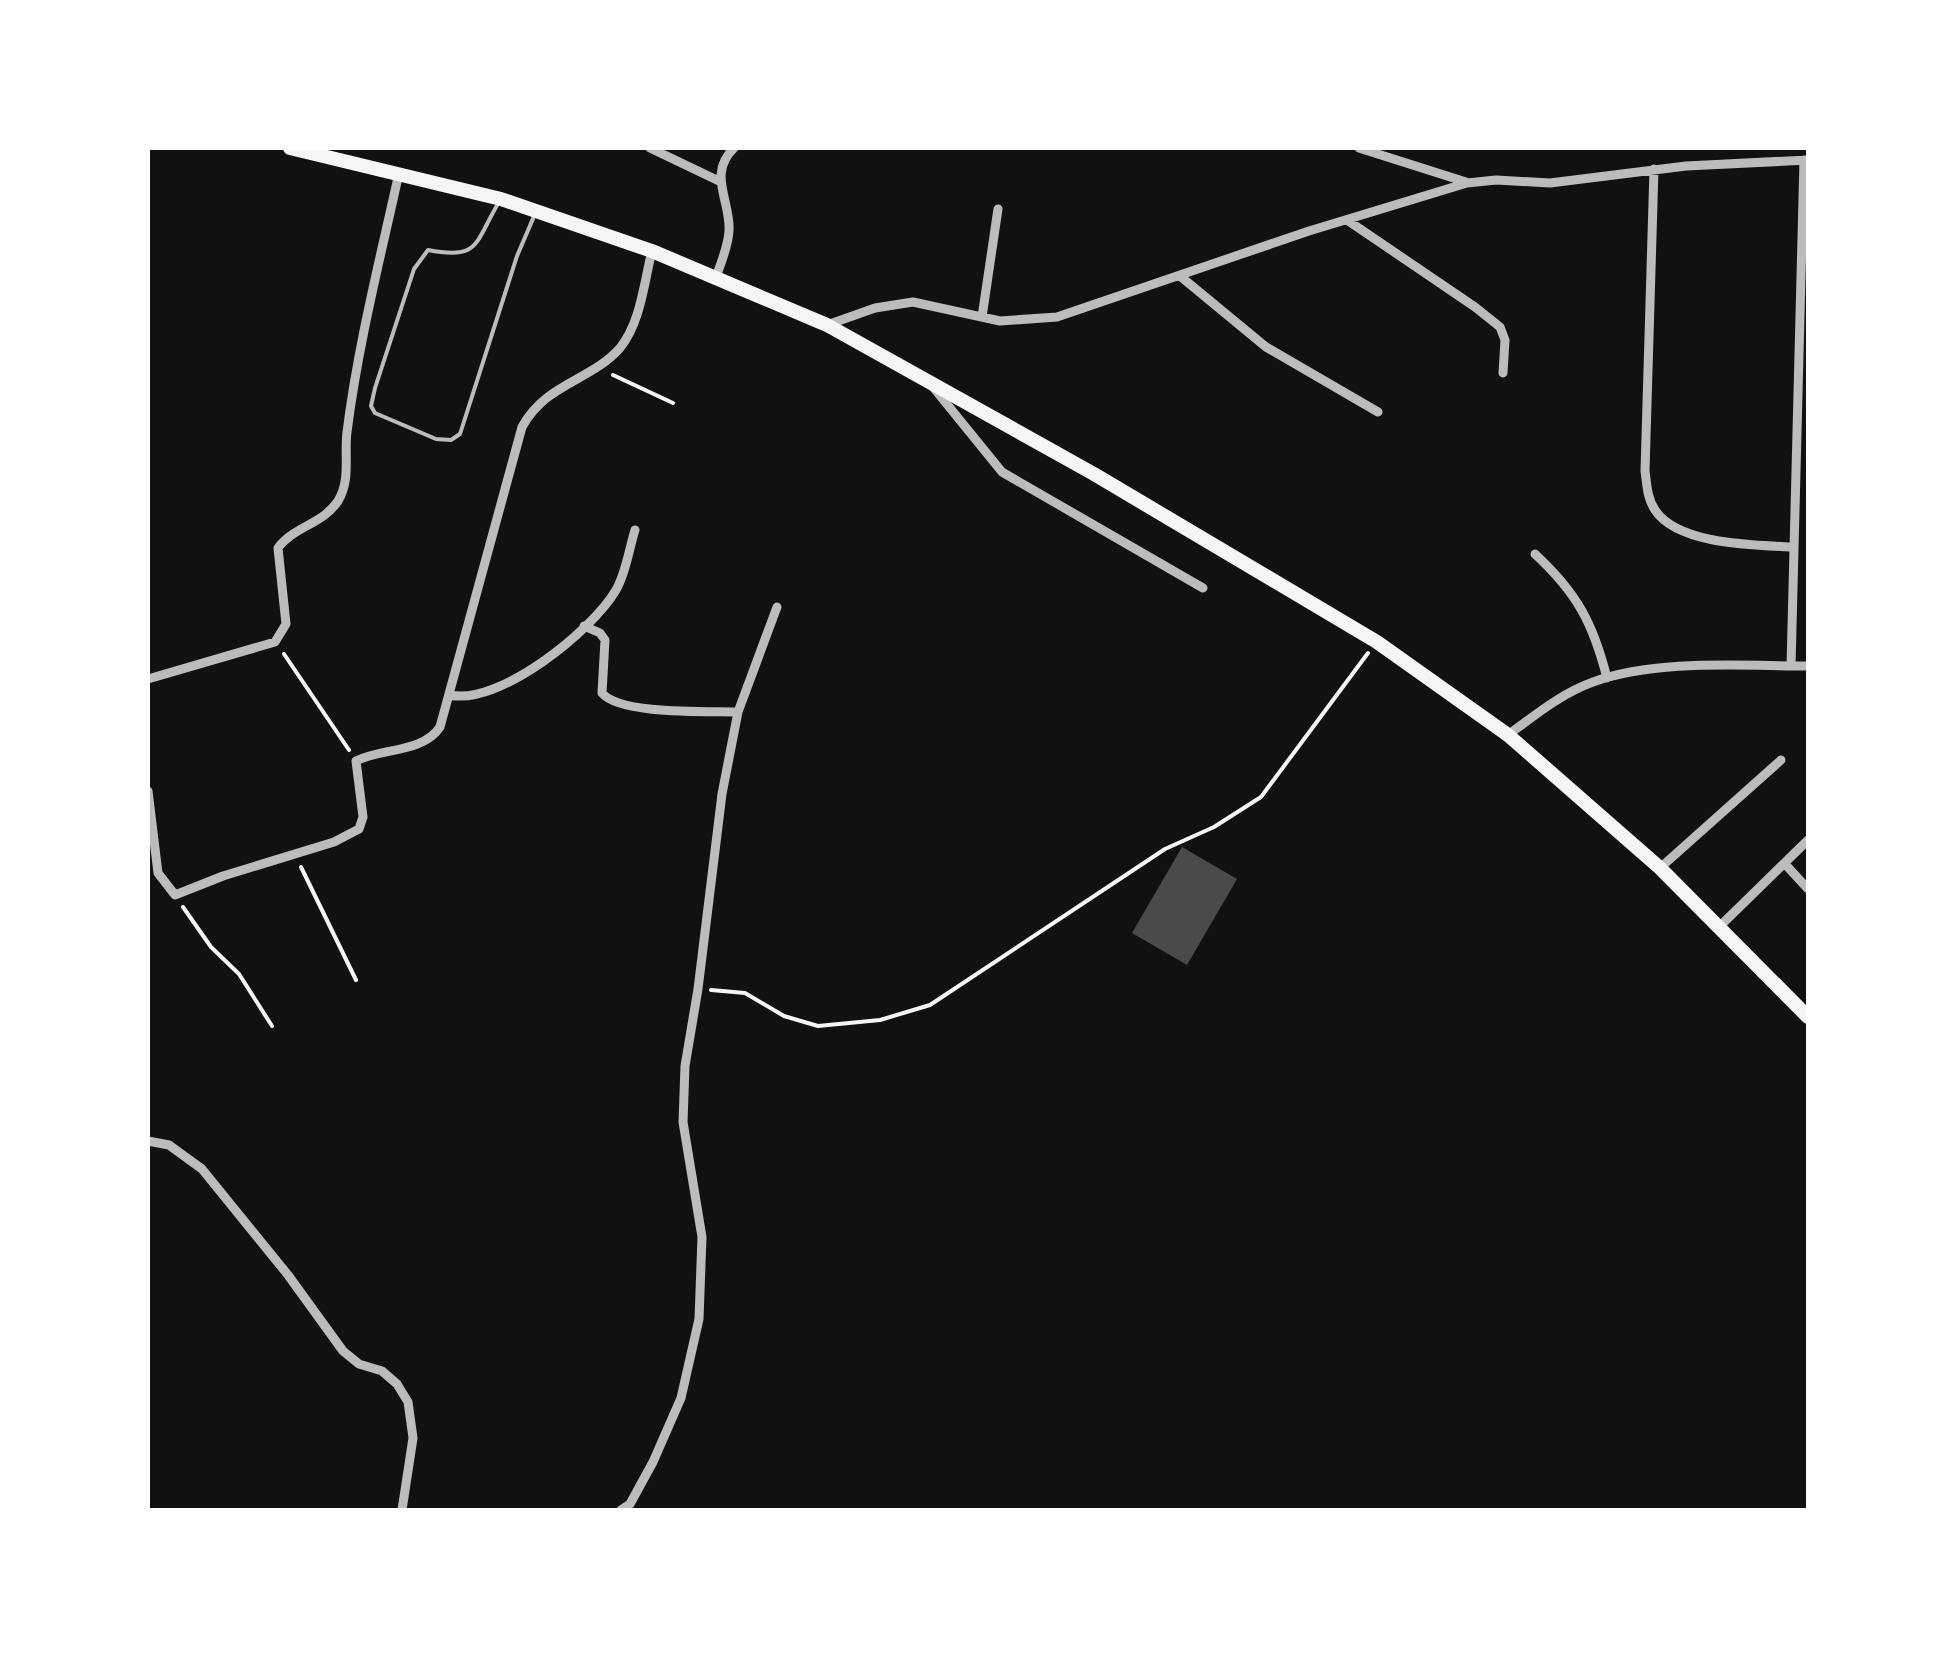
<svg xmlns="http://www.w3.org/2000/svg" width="1956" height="1658" font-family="Jost,sans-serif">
<rect width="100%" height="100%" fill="#111"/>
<path fill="#4a4a4a" d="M1182 847 1237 879 1187 965 1132 933Z"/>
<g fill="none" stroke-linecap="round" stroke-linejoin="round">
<path stroke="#f5f5f5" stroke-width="4" d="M613 375 673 403
M284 654 349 750
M301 867 356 980
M183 907 211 947 239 974 272 1026
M711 990 745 993 784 1016 818 1026 880 1020 930 1005 1165 849 1214 827 1261 797 1368 653"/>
<path stroke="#bcbcbc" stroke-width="4" d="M499 202C474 244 480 260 428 250L414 269 375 388 371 406 375 413 436 439 451 440 460 434 517 256 535 214"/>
<path stroke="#bcbcbc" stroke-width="9" d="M650 148 719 181
M1359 148 1466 182
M1654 169 1645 471C1647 485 1647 498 1655 510 1678 545 1755 545 1792 547
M1347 220 1475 307 1500 327 1505 340 1503 373
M1180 276 1266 347 1378 412
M716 277C721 263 728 247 729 231 731 201 707 174 734 148
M982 317 998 209
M827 325 875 308 913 302 1000 321 1057 317 1309 231 1467 183 1496 180 1550 183 1686 166 1808 160
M933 387 1002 472 1203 588
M1535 554C1577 593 1593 623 1607 678
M584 626 600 633 605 640 602 693C620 715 708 711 738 712
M1791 666 1804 160
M148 679 275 642 286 624 278 548C293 527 323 524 338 501 351 480 344 455 347 432 358 345 380 259 399 173
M450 695C499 706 592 631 616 590 626 573 629 549 635 530
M1508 735C1535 715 1562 693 1593 682 1657 659 1741 666 1808 666
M148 791 158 873 175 895 223 876 334 842 359 829 363 817 356 761C381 748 423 753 440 727L522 427C546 383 591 381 620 348 641 322 644 282 652 251
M1785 864 1808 889
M1660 868 1781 760
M1718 928 1808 840
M148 1141 169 1145 202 1169 288 1275 343 1351 359 1364 382 1371 397 1384 408 1402 413 1438 402 1510
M621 1510 630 1504 653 1462 681 1398 699 1319 702 1237 683 1122 685 1066 698 989 722 794 738 712 777 607"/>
<path stroke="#f5f5f5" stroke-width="14" d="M290 148 501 199 652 251 827 325 1094 474 1377 642 1508 735 1660 868 1808 1017"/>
</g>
<rect width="1956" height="1658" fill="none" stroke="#ffffff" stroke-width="300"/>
</svg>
